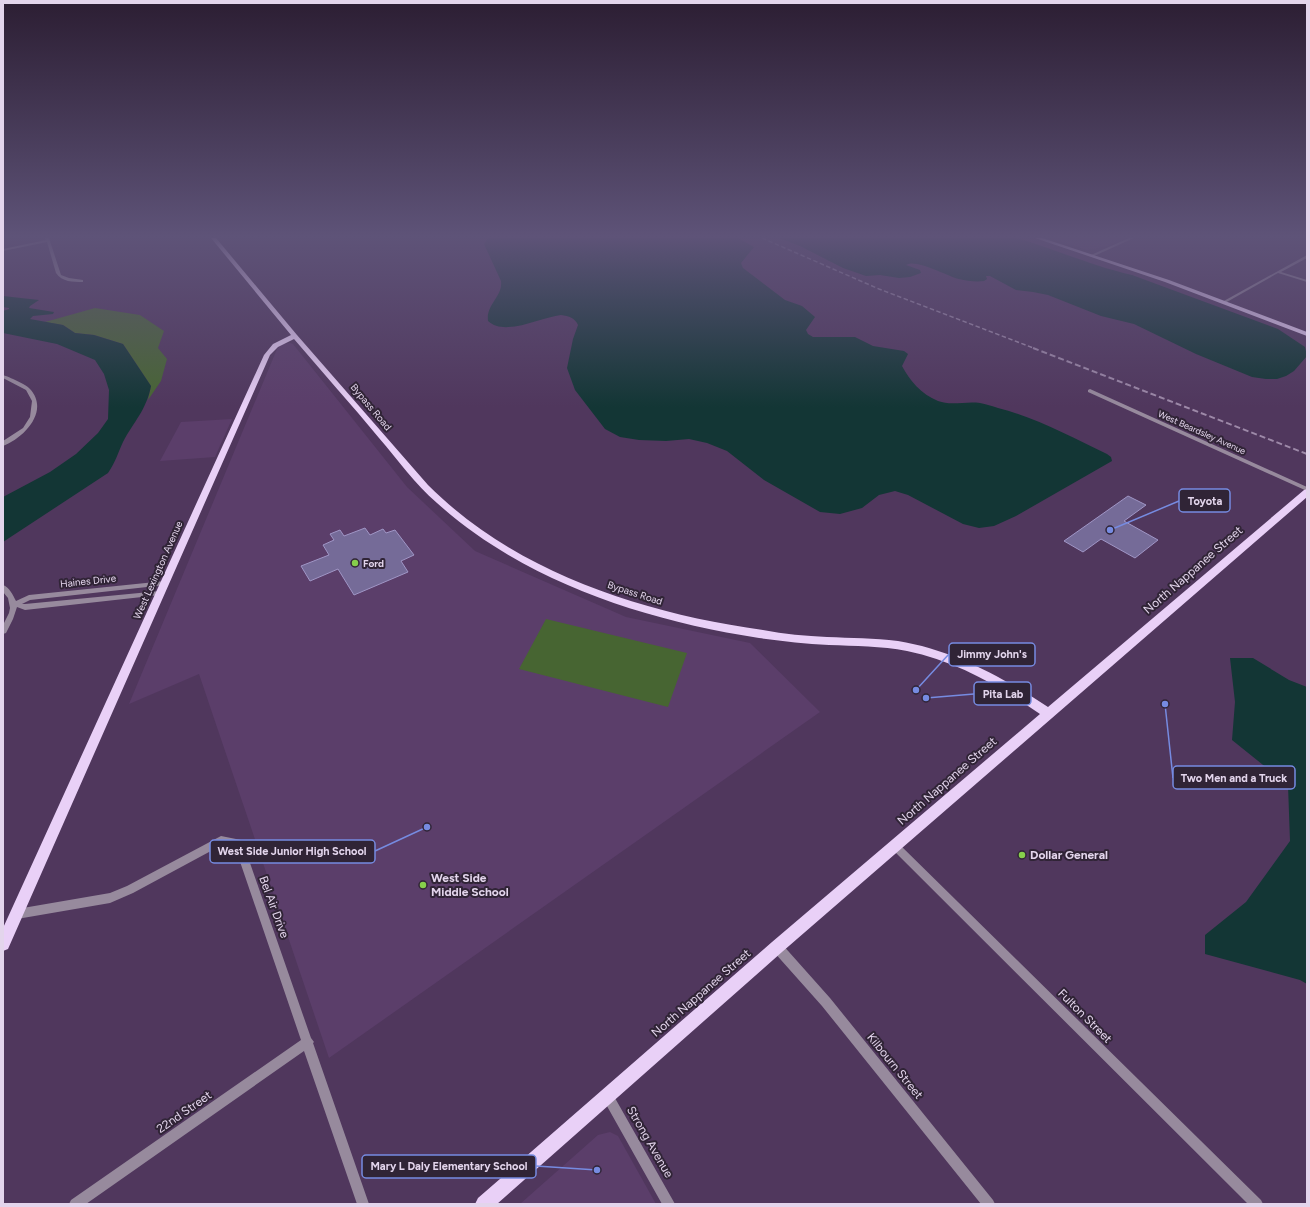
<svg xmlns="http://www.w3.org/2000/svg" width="1310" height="1207" font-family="Figtree,sans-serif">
<rect width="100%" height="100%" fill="#50375d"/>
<path fill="#5b3e6a" d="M1049 238H1127L1108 246 1087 250Z
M290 343 293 344 407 487 475 551 626 617 750 643 820 712 329 1058 199 674 129 704 277 349 282 344Z
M232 419 215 457 160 461 181 422Z
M610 1132 618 1136 656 1204H520L598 1135Z"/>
<path fill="#476532" d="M95 308 140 315 164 331 158 348 167 359 161 381 148 400 151 386 123 344 94 335 75 333 63 325 45 322Z
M546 619 687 653 668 707 519 669Z"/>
<path fill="#133635" d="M488 238H738L754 247 741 263 743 268 785 300 802 306 815 317 806 330 808 334 813 337H855L873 346 904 351 908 354 902 366C910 381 921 394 938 401 951 406 966 401 980 403 986 404 992 406 998 408 1037 418 1071 437 1107 454L1111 457 1112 461 1016 516 994 526 979 528 963 524 908 495 895 491 879 495 862 508 840 514 820 512 764 480 727 451 707 443 689 439 666 441 639 440 620 437 605 429 575 390 567 368 573 339 578 325C575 318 569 316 561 315 541 317 505 337 488 321 486 304 503 297 501 281L484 244Z
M779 238H1016C1055 249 1092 266 1132 275L1278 329 1305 347 1307 356 1294 371 1286 376 1277 379H1266L1252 377 1196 354 1134 324 1101 316 1048 295 1033 292 1016 290 990 276H986L987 279 984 281C976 282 967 281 959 279 947 276 915 258 906 265L920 270 921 273 910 277 899 278 880 275 866 276 843 268 800 246Z
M3 296 39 300 30 306 29 308 54 312 53 314 33 316 30 319 63 325 75 333 94 335 123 344 151 386C146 411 134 421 123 442 118 453 115 463 108 473L3 542V497L50 472 76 454 98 433 108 419 109 390 104 374 95 360 57 344 3 333V311L9 309V308L3 307Z
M1230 658H1253L1289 680 1307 687V984L1300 980 1205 954V935L1246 902 1290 841 1288 785 1232 740 1235 702Z"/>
<path fill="#756b98" stroke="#a096c6" d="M1128 496 1146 505 1124 521 1158 540 1135 558 1101 539 1083 552 1064 541Z
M365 528 370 535 383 529 386 533 395 530 414 555 401 561 408 572 354 595 338 569 310 581 301 566 329 555 323 545 334 540 330 534 340 530 344 536Z"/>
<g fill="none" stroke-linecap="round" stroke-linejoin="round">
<path fill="#978a9d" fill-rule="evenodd" d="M45 238H49L61 275 69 278 83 280V282C73 282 62 282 56 273L47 242 3 251V249L46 240Z
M1129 238H1134L1094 256 1091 255Z
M1307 255V258L1281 272 1307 280V282L1278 273 1225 303 1222 302Z
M3 375C9 377 26 384 30 389 50 411 24 438 3 446V441L23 428 30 417 32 401 26 390 3 378Z
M1090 389 1307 487V491L1088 392V390Z
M165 581 168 583 165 585 30 600 22 604H25L160 591 163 593 160 595 25 610 17 607 13 619 6 633 3 634V625L9 613 10 608 8 598 3 592V585C9 587 13 595 16 601L29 595Z
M221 836 241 840 243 843 311 1038 314 1042 313 1043 369 1204H357L304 1051 86 1204H69L71 1200 301 1040 235 847 222 845 133 893 110 903 17 919 14 917 12 914 14 911 17 909 110 893 127 886Z
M895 842 898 843 1261 1200 1263 1204H1248L892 849 890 846 892 843Z
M777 942 781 943 830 998 993 1200 995 1204H981L822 1006 773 951 772 947 773 943Z
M607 1089 611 1091 675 1204H662L603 1099 601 1095 603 1091Z"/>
<path fill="#e9d0f7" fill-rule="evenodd" d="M211 238H216L297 335 428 485C516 573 643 613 763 630 784 634 806 636 827 637 851 638 874 638 898 641 953 650 1002 677 1048 707L1304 490 1307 489V497L782 952 497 1204H475L478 1198 772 942 1040 714C999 686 956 661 907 651 881 646 855 646 829 645 805 644 782 641 759 638 644 620 525 582 437 503 415 484 398 460 379 438 351 404 322 372 294 339L278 347 270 355 8 949 3 951V928L264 355 273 344 291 335Z
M1035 238H1042L1169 280 1307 332V336L1165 282Z"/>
<path stroke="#9d89a8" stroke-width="1.5" stroke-dasharray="4.5 2.5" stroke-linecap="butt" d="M762 238 879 289 1036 349"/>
<path stroke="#9d89a8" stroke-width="2" stroke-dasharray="6 3" stroke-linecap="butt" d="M1033 348 1307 454"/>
</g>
<linearGradient id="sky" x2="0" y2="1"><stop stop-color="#2c1e33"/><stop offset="0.58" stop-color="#5e5378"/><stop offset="1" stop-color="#5e5378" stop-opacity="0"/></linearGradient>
<rect width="1310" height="407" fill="url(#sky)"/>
<g fill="#86cf4b" stroke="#302436" stroke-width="1.5">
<circle cx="355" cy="563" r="4"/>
<circle cx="1022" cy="855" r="4"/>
<circle cx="423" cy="885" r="4"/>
</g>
<g text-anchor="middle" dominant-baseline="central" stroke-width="4" stroke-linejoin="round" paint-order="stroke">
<g font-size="9" fill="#e3d5ec" stroke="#302436">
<text transform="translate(1202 432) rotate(24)">West Beardsley Avenue</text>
</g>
<g font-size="10" fill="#e3d5ec" stroke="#302436">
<text transform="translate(371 407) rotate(50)">Bypass Road</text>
<text transform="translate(158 570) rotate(-66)">West Lexington Avenue</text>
<text transform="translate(88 581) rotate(-6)">Haines Drive</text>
<text transform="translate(635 593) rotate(18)">Bypass Road</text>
</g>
<g font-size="10" font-weight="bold" fill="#e3d5ec" stroke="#302436" text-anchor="start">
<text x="363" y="563">Ford</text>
</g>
<g font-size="12" fill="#e3d5ec" stroke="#302436">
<text transform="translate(1193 570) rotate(-41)">North Nappanee Street</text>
<text transform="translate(947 781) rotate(-41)">North Nappanee Street</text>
<text transform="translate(274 907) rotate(70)">Bel Air Drive</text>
<text transform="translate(701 993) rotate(-41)">North Nappanee Street</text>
<text transform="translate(1085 1016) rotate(45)">Fulton Street</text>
<text transform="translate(895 1066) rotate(51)">Kilbourn Street</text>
<text transform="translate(184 1112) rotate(-35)">22nd Street</text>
<text transform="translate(650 1142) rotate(60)">Strong Avenue</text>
</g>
<g font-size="12" font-weight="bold" fill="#e3d5ec" stroke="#302436" text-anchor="start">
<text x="1030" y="855">Dollar General</text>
<text x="431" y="878">West Side<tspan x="431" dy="14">Middle School</tspan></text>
</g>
</g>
<path fill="none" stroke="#768be1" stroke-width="1.5" d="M1110 530L1179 501M916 690L949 654M926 698L974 694M1165 704L1173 778M427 827L375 851M597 1170L536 1166"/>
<g fill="#768be1" stroke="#302436" stroke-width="1.5">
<circle cx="1110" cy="530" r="4"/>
<circle cx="916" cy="690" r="4"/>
<circle cx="926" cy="698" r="4"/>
<circle cx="1165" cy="704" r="4"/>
<circle cx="427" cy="827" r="4"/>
<circle cx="597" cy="1170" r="4"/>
</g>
<g fill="#302436" stroke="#768be1" stroke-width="1.5">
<rect x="1179" y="489" width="51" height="23" rx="4"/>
<rect x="949" y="643" width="86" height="23" rx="4"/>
<rect x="974" y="682" width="57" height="23" rx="4"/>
<rect x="1173" y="766" width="122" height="23" rx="4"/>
<rect x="210" y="840" width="165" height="23" rx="4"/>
<rect x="362" y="1155" width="174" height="23" rx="4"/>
</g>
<g font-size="11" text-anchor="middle" font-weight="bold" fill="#e3d5ec">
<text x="1205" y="505">Toyota</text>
<text x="992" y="658">Jimmy John's</text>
<text x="1003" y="698">Pita Lab</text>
<text x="1234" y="782">Two Men and a Truck</text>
<text x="292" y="855">West Side Junior High School</text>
<text x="449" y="1170">Mary L Daly Elementary School</text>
</g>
<rect width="1310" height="1207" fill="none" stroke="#e3d5ec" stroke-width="8"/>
</svg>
